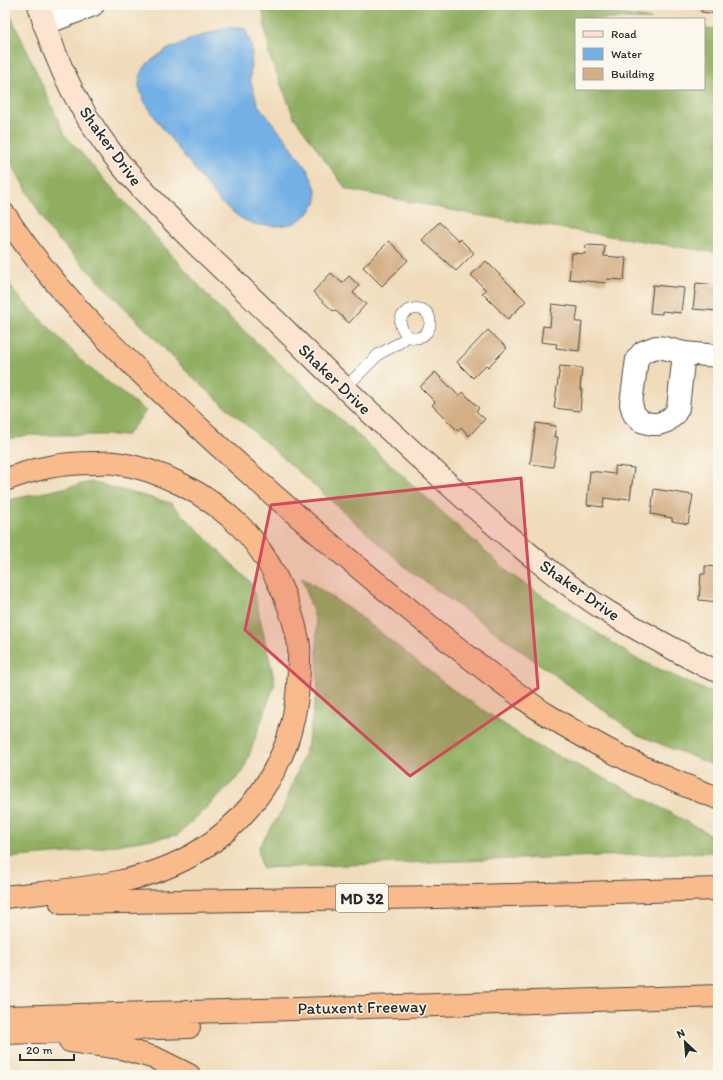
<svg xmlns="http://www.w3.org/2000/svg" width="723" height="1080" font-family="Itim,sans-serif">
<rect width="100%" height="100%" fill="#fbf7ec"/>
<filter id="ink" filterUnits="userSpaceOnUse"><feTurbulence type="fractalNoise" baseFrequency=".025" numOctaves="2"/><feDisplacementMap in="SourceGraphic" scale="8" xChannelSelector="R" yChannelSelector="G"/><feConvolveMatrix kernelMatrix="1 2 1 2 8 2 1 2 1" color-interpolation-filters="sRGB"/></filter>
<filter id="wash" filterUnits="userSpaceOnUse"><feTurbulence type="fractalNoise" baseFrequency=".012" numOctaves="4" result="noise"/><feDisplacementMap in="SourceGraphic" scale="16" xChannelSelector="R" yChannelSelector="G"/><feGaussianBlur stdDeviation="0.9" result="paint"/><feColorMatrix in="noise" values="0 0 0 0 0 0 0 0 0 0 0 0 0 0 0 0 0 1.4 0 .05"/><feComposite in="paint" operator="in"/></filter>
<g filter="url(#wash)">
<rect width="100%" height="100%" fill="#f0dcbb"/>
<path fill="#8fae61" stroke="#5d6c46" d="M5 5H6L65 135 219 308 510 574 635 658 718 696V767L638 735 409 570 190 375 49 230 5 152Z
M262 5H565L651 19H576V89H704V28L718 29V253L476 215 346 189 294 117 269 54Z
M5 276 15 293 87 366 146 411 127 435H28L5 440Z
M91 482 171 503 252 584 275 683 243 772 178 835 67 853 5 858V501Z
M302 577 357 614 449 687 532 743 628 790 715 837 714 852 262 868 258 848 282 811 307 747 318 684 316 622Z"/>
<path fill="#73b0e5" stroke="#4f6e88" d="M228 27 245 29 251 44 252 53 250 79 258 105 291 146 308 171 316 189 317 201 308 214 293 224 277 226 257 225 242 219 220 202 160 125 143 99 139 86 140 74 148 63 166 50 194 38Z"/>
<g id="blocks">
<path fill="#d4af86" d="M702 5H718V14L701 12Z
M439 222 459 241 460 239 474 253 456 271 422 240Z
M389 241 408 260 382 286 363 267Z
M586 245 605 246 604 256 626 258 624 280 607 279 606 283 569 279 572 253 585 254Z
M486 261 526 301 508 319 482 293 486 290 471 275Z
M331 273 342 283 349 276 359 286 353 293 366 304 349 323 335 310 333 311 313 292Z
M696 283 718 285V311L693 309Z
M653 285 684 288 681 313 662 311V314L650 313Z
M552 304 578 307 576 322H582L579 351 556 348 557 344 541 342 543 326 550 327Z
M488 330 507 348 488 367 486 365 473 378 457 362Z
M560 366 582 368 580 389H582L580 411 554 408Z
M435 372 459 396 463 392 479 408 476 411 485 419 469 436 461 427 458 431 432 405 435 402 420 387Z
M536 423 556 426 554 437H558L553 467 530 464Z
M615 466 634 468 630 499 621 498V500L604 498 603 507 587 505 590 471 615 474Z
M654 489 693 495 688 524 672 521V518L651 514Z
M705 566 718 567V602L699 600 701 574H705Z"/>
</g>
</g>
<g filter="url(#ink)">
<use href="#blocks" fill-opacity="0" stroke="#494641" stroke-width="1"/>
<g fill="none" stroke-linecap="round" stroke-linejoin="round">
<defs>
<path id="lane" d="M344 389 379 354 399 343 408 336C410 337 414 338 417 338 424 337 430 330 430 323 431 296 382 311 408 336"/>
<path id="street" d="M44 24 93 5
M684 353 678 408 674 415 667 421 658 424H651L641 421 634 414 631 404 637 359 643 352 656 347 664 348 684 353 718 356"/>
<path id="secondary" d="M39 5C55 63 83 119 122 166 146 195 174 222 201 249 227 273 252 298 277 322 338 383 401 442 465 499 511 539 557 580 608 612 639 631 672 648 705 666L718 671"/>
<path id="highway" d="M5 215C63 304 143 376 221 448 277 499 335 549 394 597 432 628 469 658 508 687 521 696 533 706 546 714 601 749 657 776 718 798
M5 480C37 468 60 463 94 463 101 463 109 462 115 463 161 469 207 494 240 526 268 553 291 602 298 640 300 647 299 654 299 661 299 690 295 720 285 747 268 790 238 827 199 851 142 887 70 889 5 897
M61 903 438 897 718 889
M5 1017 438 1005 718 996
M5 1033 189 1027
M70 1041 121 1048 155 1058 189 1075"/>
</defs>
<use href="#lane" stroke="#494641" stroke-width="12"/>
<use href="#street" stroke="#494641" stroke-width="24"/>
<use href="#secondary" stroke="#494641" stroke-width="24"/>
<use href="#highway" stroke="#494641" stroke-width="24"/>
<use href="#lane" stroke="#fff" stroke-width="11"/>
<use href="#street" stroke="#fff" stroke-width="22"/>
<use href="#secondary" stroke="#fde4d1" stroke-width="22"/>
<use href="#highway" stroke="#fabb8c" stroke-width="22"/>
</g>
</g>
<path fill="#d1495b" fill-opacity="0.2" stroke="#d1495b" stroke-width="3" stroke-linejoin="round" d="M521 478 538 688 410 776 245 630 271 505Z"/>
<g text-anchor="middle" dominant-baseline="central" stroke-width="3" stroke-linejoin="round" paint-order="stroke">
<rect fill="#fbf7ec" stroke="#696865" stroke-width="1" x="336" y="884" width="52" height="28" rx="3"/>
<g font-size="16" font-weight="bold" fill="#2b2b2b">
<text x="362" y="898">MD 32</text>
</g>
<g font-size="17" fill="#2b2b2b" stroke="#fbf7ec">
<text transform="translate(111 146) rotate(54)">Shaker Drive</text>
<text transform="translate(335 379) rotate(44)">Shaker Drive</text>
<text transform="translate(580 590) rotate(35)">Shaker Drive</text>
<text transform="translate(362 1007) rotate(-1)">Patuxent Freeway</text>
</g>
</g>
<rect width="723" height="1080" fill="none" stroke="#fbf7ec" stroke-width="20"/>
<rect x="575" y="18" width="130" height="72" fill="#fbf7ec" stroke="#a8a59f"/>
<rect x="583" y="31" width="20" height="6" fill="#fde4d1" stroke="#a8a59f"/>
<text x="611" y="38" font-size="12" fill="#2b2b2b">Road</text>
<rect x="583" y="48" width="20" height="12" fill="#73b0e5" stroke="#a8a59f"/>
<text x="611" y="58" font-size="12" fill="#2b2b2b">Water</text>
<rect x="583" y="68" width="20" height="12" fill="#d4af86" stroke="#a8a59f"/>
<text x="611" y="78" font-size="12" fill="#2b2b2b">Building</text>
<g transform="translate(685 1042) rotate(334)" stroke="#fbf7ec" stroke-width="3" paint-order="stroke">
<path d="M0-3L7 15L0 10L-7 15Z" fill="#2b2b2b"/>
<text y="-6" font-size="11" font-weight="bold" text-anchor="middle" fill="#2b2b2b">N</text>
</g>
<path d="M20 1054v6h54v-6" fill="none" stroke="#2b2b2b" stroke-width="2"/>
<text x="26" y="1054" font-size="12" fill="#2b2b2b" stroke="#fbf7ec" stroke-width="3" paint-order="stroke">20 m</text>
</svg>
